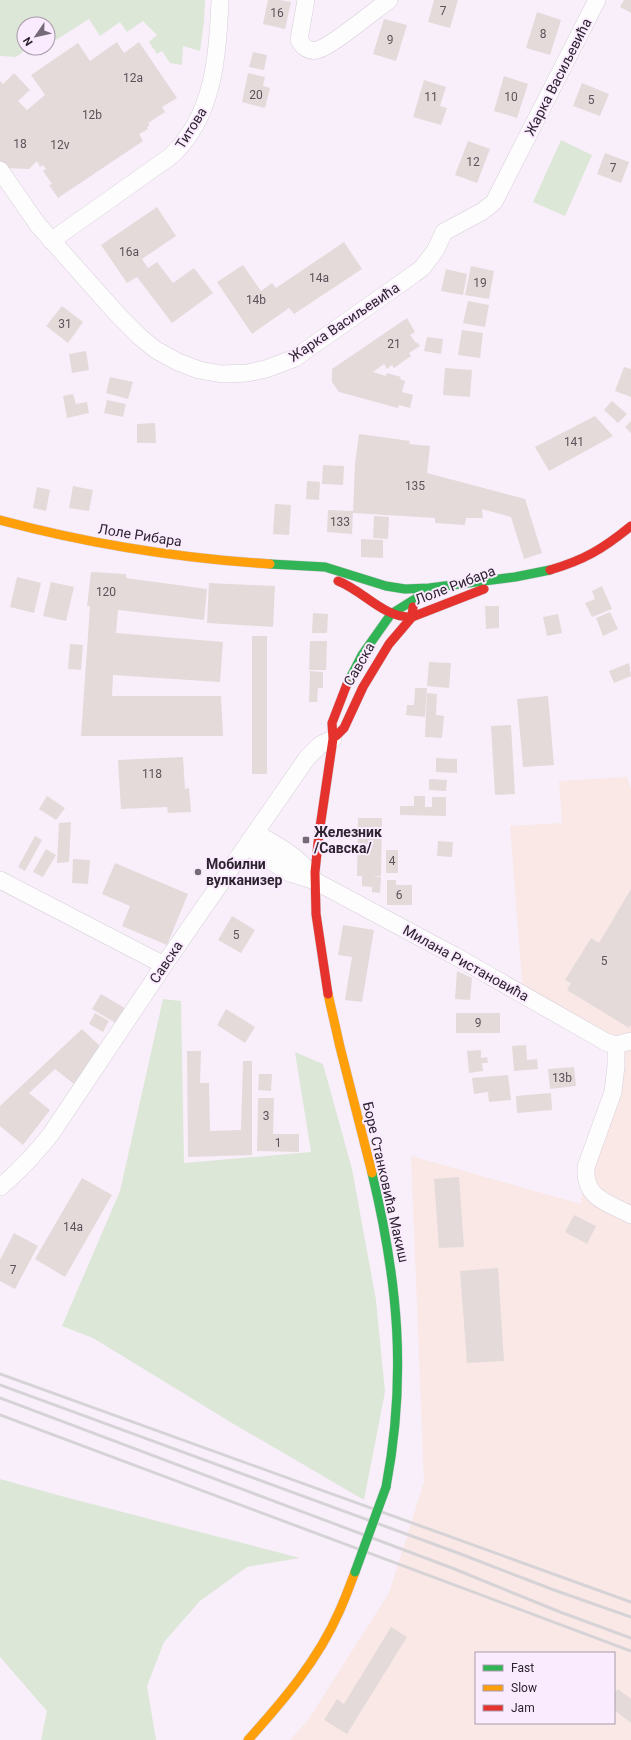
<svg xmlns="http://www.w3.org/2000/svg" width="631" height="1740" font-family="Roboto,sans-serif">
<rect width="100%" height="100%" fill="#f8effa"/>
<path fill="#f9e8e6" fill-rule="evenodd" d="M627 777 631 789V1740H290L308 1720 389 1593 424 1482 411 1156 581 1204 586 1167 616 1045 523 994 510 826 562 823 559 781ZM476 1653H614V1723H476Z"/>
<path fill="#dde7d8" d="M0 0H205L204 22 200 51 183 46 182 65 170 63 162 51 157 54 149 42 157 35 143 21 127 32 120 22 100 36 89 19 56 40 48 38V24H24L23 52 16 57 0 56Z
M561 140 592 155 565 216 533 202Z
M163 999 181 1001 184 1163 311 1152 295 1052 323 1064 352 1169 376 1300 385 1392 364 1500 232 1423 93 1338 62 1326 120 1191Z
M0 1479 61 1496 300 1558 247 1567 200 1601 164 1642 147 1686 156 1740H41L47 1711 0 1657Z"/>
<path fill="#e4dada" d="M268 0H280L291 2 285 29 263 24Z
M434 0H458L450 28 428 22Z
M624 0H631V13L620 7Z
M537 12 561 20 550 55 526 48Z
M384 19 407 25 396 61 373 54Z
M117 42 124 53 139 42 177 98 162 107 165 112 148 123 150 125 147 127 148 129 139 134 143 141 58 198 49 185 52 184 43 171 46 169 43 165 40 167 37 161 29 169 5 168 0 163V81L3 84 14 73 30 90 18 101 27 110 45 95 31 75 78 43 90 61Z
M253 52 267 55 264 70 249 67Z
M248 73 265 77 263 86 270 88 265 108 242 102Z
M504 76 528 84 517 118 494 111Z
M424 80 446 87 440 106 447 108 441 125 413 117Z
M582 83 609 94 600 116 573 106Z
M468 141 490 149 477 183 455 175Z
M605 153 629 162 621 183 597 174Z
M157 207 176 236 142 259 148 268 157 262 173 283 194 268 213 293 172 323 137 277 127 283 101 245Z
M344 242 362 269 294 314 289 308 252 334 217 282 243 265 261 291 272 283 276 288Z
M471 266 494 271 489 299 465 295Z
M446 269 467 274 463 295 441 291Z
M468 301 489 305 485 327 463 323Z
M62 306 83 322 68 343 46 326Z
M407 318 415 332 410 335 416 343 417 342 420 346 409 353 411 356 394 368 392 365 387 369 384 364 373 372 386 376 387 373 401 377 400 379 405 381 402 392 413 395 410 408 399 405 398 408 339 392 332 382V369Z
M462 330 483 333 480 358 458 355Z
M427 337 443 339 441 354 424 351Z
M86 351 89 370 72 373 69 354Z
M624 367 631 369V397L615 391Z
M445 368 472 370 470 397 443 395Z
M110 377 133 382 128 399 106 393Z
M73 394 76 404 87 402 89 413 67 418 63 396Z
M107 400 126 404 123 417 104 413Z
M612 401 627 414 618 423 604 410Z
M595 416 613 436 549 471 535 447Z
M631 421V433L625 427Z
M155 423 156 443H137V424Z
M359 434 410 441 409 444 430 446 427 473 525 499 542 553 524 559 511 517 482 509 483 518H466L465 525 435 523V518L353 513 355 464Z
M323 465 344 466 343 485 322 484Z
M307 481 320 482 319 500 306 499Z
M73 486 93 490 89 511 69 508Z
M37 487 50 490 46 511 33 508Z
M275 504 291 505 289 535 273 534Z
M328 510 353 511 352 534 327 532Z
M374 516 389 517 388 539 373 538Z
M361 539 383 540V558L361 557Z
M91 572 126 574V578L207 589 204 620 118 610 116 633 223 642 220 682 113 675 112 696H221L223 736H81L90 606H87Z
M17 577 41 583 34 613 10 607Z
M51 582 74 587 66 621 43 616Z
M209 583 275 586 273 627 207 623Z
M602 586 612 609 592 617 585 603 595 599 592 591Z
M485 606H499V628L486 629Z
M610 612 618 629 603 636 596 618Z
M313 613 328 614 327 633H312Z
M558 614 562 633 547 636 543 617Z
M252 636H267V774H252Z
M310 641H327L326 670H309Z
M70 644 83 645 81 670 68 669Z
M429 662 451 663 449 688 427 686Z
M629 663 631 676 614 683 609 671Z
M310 671 323 672V688H318L317 702H309Z
M415 688H427L425 717 406 715 407 705H414Z
M427 693 437 694 436 715 444 716 442 738 425 737Z
M548 696 554 765 523 767 517 699Z
M511 725 515 794 495 795 491 726Z
M183 757 185 789 189 788 191 812 168 813 167 807 121 809 118 760Z
M436 758 457 759V773L436 772Z
M429 779 447 780 446 791 429 790Z
M47 796 65 808 56 820 39 809Z
M414 796H425V807H432V797H446V816L400 815V806H414Z
M358 818H382L381 876H372L381 877 380 893 372 892V887L362 886V876H357Z
M71 822 69 862 57 863 59 823Z
M35 836 42 840 25 871 18 867Z
M438 841 453 842 452 857 437 856Z
M46 849 56 855 43 877 33 872Z
M386 850H398V873H386Z
M73 859 90 860 88 884 72 883Z
M115 863 188 894 167 945 122 926 130 906 102 894Z
M387 880H396V885H412V905H387Z
M631 889V1025L629 1028 567 990 571 983 565 980 591 938 599 943Z
M232 916 255 930 241 953 218 940Z
M343 925 374 930 362 1002 345 1000 352 957 338 955Z
M457 971 472 978 470 1000 455 999Z
M101 994 128 1010 119 1025 92 1009Z
M226 1009 255 1027 245 1043 217 1025Z
M95 1013 109 1021 103 1032 89 1024Z
M456 1013H500V1033H456Z
M82 1029 100 1046 74 1084 55 1069 29 1093 50 1110 23 1145 0 1126V1106Z
M526 1045 527 1060 537 1059 538 1069 514 1071 512 1046Z
M481 1050V1058L487 1057 488 1063H482L483 1071 469 1073 467 1051Z
M187 1051H201L200 1083H209L210 1131 241 1130 243 1061H252V1155L188 1157Z
M574 1067 576 1086 550 1089 548 1069Z
M259 1074H272L271 1091 258 1090Z
M508 1075 511 1100 489 1102 488 1092 474 1094 472 1078Z
M551 1093 552 1110 517 1113 516 1096Z
M258 1098H274L273 1134H299V1152L257 1151Z
M459 1177 464 1247 439 1248 434 1179Z
M82 1178 112 1195 65 1277 35 1259Z
M574 1215 596 1226 587 1244 565 1232Z
M14 1233 38 1246 15 1289 0 1281V1260Z
M498 1268 504 1361 467 1363 460 1271Z
M391 1627 407 1637 347 1734 324 1720 337 1699 344 1704Z
M618 1689 631 1699V1723L614 1710V1693Z"/>
<g fill="none" stroke-linecap="round" stroke-linejoin="round">
<defs>
<path id="street" d="M306 0 299 40C303 47 309 52 317 50 331 47 375 10 389 0
M0 170 38 225 118 315 140 337 156 350 178 362 199 370 222 374 247 373 266 369 295 358 414 274 422 268 435 251 444 232 483 211 494 202 597 0
M51 241 171 156C214 116 218 55 220 0
M256 833C281 848 300 856 315 881
M247 846 290 873 315 881 455 956 606 1042 616 1045 631 1041
M0 880 164 965
M616 1045V1066L613 1092 586 1167C584 1199 607 1202 631 1215
M0 1187C20 1171 35 1154 51 1134L164 965 307 758 320 745 333 739"/>
<path id="fast" d="M270 564 325 567 386 586 405 589 429 588 515 577 550 570
M347 684 362 655 391 614 431 589
M372 1173C398 1281 407 1377 386 1487"/>
<path id="slow" d="M0 520C89 544 178 558 270 564
M328 994 340 1047 372 1173
M248 1740C283 1701 318 1660 339 1612 345 1599 350 1585 355 1572"/>
<path id="jam" d="M550 570C584 560 603 549 631 526
M338 581C364 591 383 618 412 617L484 589
M336 736 344 728 363 687 389 644 412 617 413 607
M328 994 316 914 315 872 319 834 333 739 332 723 347 684"/>
</defs>
<use href="#street" stroke="#d6cdd8" stroke-width="18"/>
<use href="#fast" stroke="#d6cdd8" stroke-width="10"/>
<use href="#slow" stroke="#d6cdd8" stroke-width="10"/>
<use href="#jam" stroke="#d6cdd8" stroke-width="10"/>
<use href="#street" stroke="#fefdfe" stroke-width="17"/>
<use href="#fast" stroke="#30b455" stroke-width="9"/>
<use href="#slow" stroke="#ff9f0a" stroke-width="9"/>
<use href="#jam" stroke="#e5322d" stroke-width="9"/>
<path stroke="#d6d3d7" stroke-width="3" d="M0 1374 631 1602
M0 1385 458 1553 554 1590 631 1617
M0 1398 452 1568 560 1612 631 1638
M0 1415 631 1651"/>
<defs>
<path id="fast-bridge" d="M355 1572 386 1487"/>
</defs>
<use href="#fast-bridge" stroke="#d6cdd8" stroke-width="10" stroke-linecap="butt"/>
<use href="#fast-bridge" stroke="#30b455" stroke-width="9"/>
</g>
<g fill="#756b77" stroke="#fbebfe" stroke-width="1.5">
<rect x="302" y="836" width="8" height="8" rx="2"/>
<circle cx="198" cy="872" r="4"/>
</g>
<g text-anchor="middle" dominant-baseline="central" stroke-width="4" stroke-linejoin="round" paint-order="stroke">
<g font-size="12" fill="#5c525a">
<text x="443" y="11">7</text>
<text x="277" y="13">16</text>
<text x="543" y="34">8</text>
<text x="390" y="40">9</text>
<text x="133" y="78">12a</text>
<text x="256" y="95">20</text>
<text x="431" y="97">11</text>
<text x="511" y="97">10</text>
<text x="591" y="100">5</text>
<text x="92" y="115">12b</text>
<text x="20" y="144">18</text>
<text x="60" y="145">12v</text>
<text x="473" y="162">12</text>
<text x="613" y="168">7</text>
<text x="129" y="252">16a</text>
<text x="319" y="278">14a</text>
<text x="480" y="283">19</text>
<text x="256" y="300">14b</text>
<text x="65" y="324">31</text>
<text x="394" y="344">21</text>
<text x="574" y="442">141</text>
<text x="415" y="486">135</text>
<text x="340" y="522">133</text>
<text x="106" y="592">120</text>
<text x="152" y="774">118</text>
<text x="392" y="861">4</text>
<text x="399" y="895">6</text>
<text x="236" y="935">5</text>
<text x="604" y="961">5</text>
<text x="478" y="1023">9</text>
<text x="562" y="1078">13b</text>
<text x="266" y="1116">3</text>
<text x="278" y="1143">1</text>
<text x="73" y="1227">14a</text>
<text x="13" y="1270">7</text>
</g>
<g font-size="14" fill="#2e2430" stroke="#fbebfe">
<text transform="translate(558 77) rotate(-63)">Жарка Васиљевића</text>
<text transform="translate(191 128) rotate(-58)">Титова</text>
<text transform="translate(344 322) rotate(-34)">Жарка Васиљевића</text>
<text transform="translate(140 535) rotate(9)">Лоле Рибара</text>
<text transform="translate(455 585) rotate(-21)">Лоле Рибара</text>
<text transform="translate(359 664) rotate(-60)">Савска</text>
<text transform="translate(166 962) rotate(-56)">Савска</text>
<text transform="translate(466 963) rotate(29)">Милана Ристановића</text>
<text transform="translate(386 1182) rotate(77)">Боре Станковића Макиш</text>
</g>
<g font-size="14" font-weight="bold" fill="#2e2430" stroke="#fbebfe" text-anchor="start">
<text x="314" y="832">Железник<tspan x="314" dy="16">/Савска/</tspan></text>
<text x="206" y="864">Мобилни<tspan x="206" dy="16">вулканизер</tspan></text>
</g>
</g>
<rect x="475" y="1652" width="140" height="72" fill="#fbebfe" stroke="#a99bac"/>
<rect x="483" y="1665" width="20" height="6" fill="#30b455" stroke="#a99bac"/>
<text x="511" y="1672" font-size="12" fill="#2e2430">Fast</text>
<rect x="483" y="1685" width="20" height="6" fill="#ff9f0a" stroke="#a99bac"/>
<text x="511" y="1692" font-size="12" fill="#2e2430">Slow</text>
<rect x="483" y="1705" width="20" height="6" fill="#e5322d" stroke="#a99bac"/>
<text x="511" y="1712" font-size="12" fill="#2e2430">Jam</text>
<g transform="translate(36 36) rotate(236)"><circle r="19" fill="#fbebfe" stroke="#a99bac"/>
<path d="M0-3L7 15L0 10L-7 15Z" fill="#756b77"/>
<text y="-6" font-size="11" font-weight="bold" text-anchor="middle" fill="#2e2430">N</text>
</g>
</svg>
